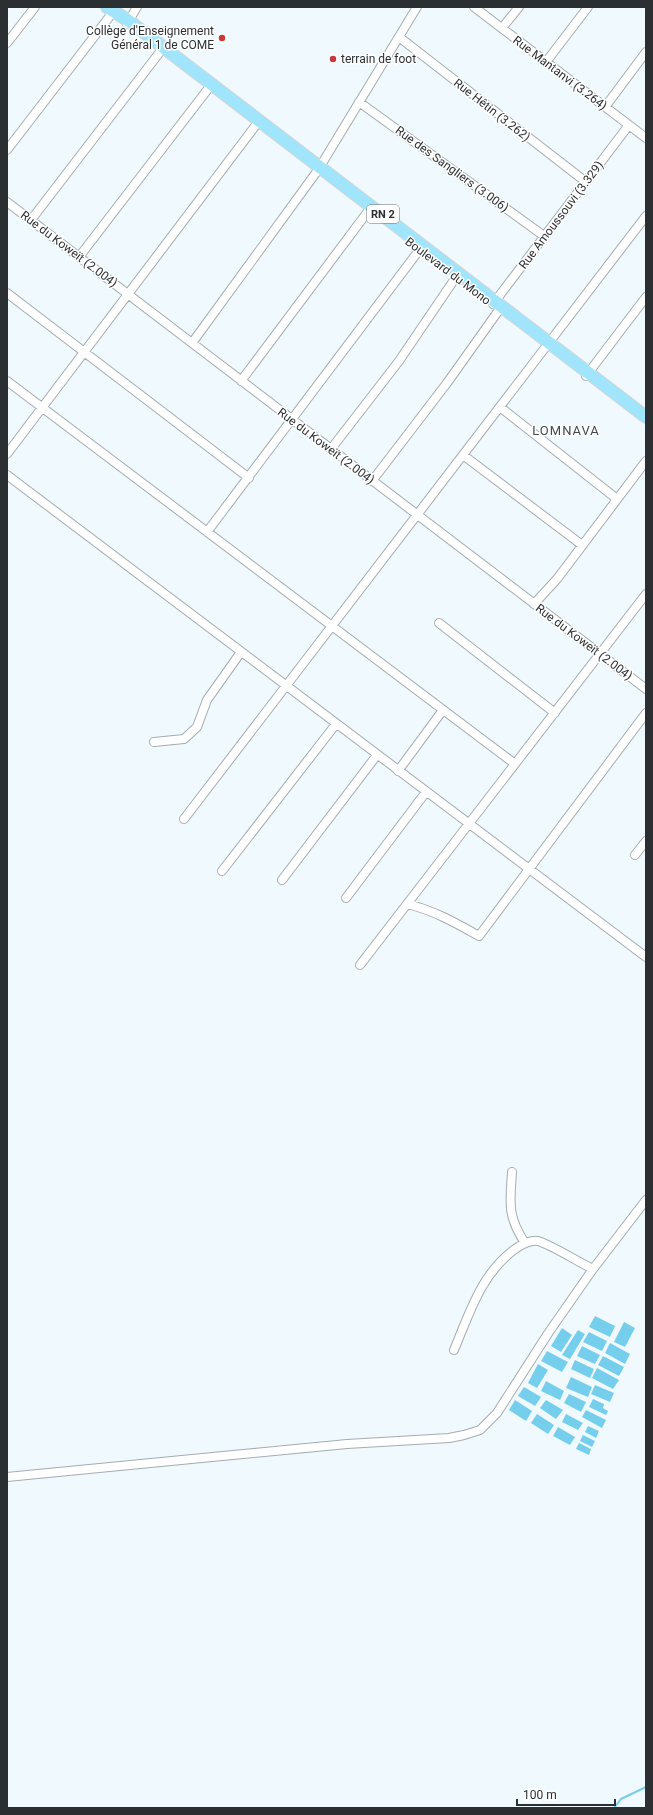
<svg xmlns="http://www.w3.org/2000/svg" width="653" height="1815" font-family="Roboto,sans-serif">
<rect width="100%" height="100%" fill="#f0fafe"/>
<path fill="#76ceed" d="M595 1316 615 1326 610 1337 589 1327Z
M624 1322 635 1328 625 1347 614 1342Z
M562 1328 572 1335 561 1352 551 1346Z
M578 1330 585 1334 570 1359 562 1355Z
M589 1332 607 1341 602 1351 583 1342Z
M610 1343 630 1354 625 1364 605 1353Z
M582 1346 600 1355 595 1364 577 1356Z
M547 1351 568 1362 562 1372 541 1361Z
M603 1356 624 1367 619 1376 598 1365Z
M575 1360 594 1369 590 1378 571 1369Z
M538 1364 548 1370 537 1388 528 1383Z
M597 1368 619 1380 613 1389 592 1378Z
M571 1377 592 1387 588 1397 566 1388Z
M546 1381 564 1391 560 1400 541 1391Z
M595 1385 614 1393 610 1402 591 1394Z
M524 1387 541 1397 535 1406 518 1396Z
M569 1394 586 1402 581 1412 564 1403Z
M593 1399 604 1404 603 1408 608 1411 606 1415 589 1407Z
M515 1400 532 1411 526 1421 509 1410Z
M546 1400 563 1410 556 1419 540 1408Z
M586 1410 606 1420 602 1428 582 1417Z
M537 1414 554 1425 548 1434 531 1423Z
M566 1414 583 1423 578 1430 562 1422Z
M588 1426 599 1431 596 1438 585 1432Z
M558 1427 575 1437 570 1445 553 1436Z
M583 1435 595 1441 592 1447 580 1441Z
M579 1443 591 1449 589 1455 576 1449Z"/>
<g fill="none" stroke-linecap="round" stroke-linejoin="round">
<path stroke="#76ceed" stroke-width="2" d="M614 1808 621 1799 646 1787"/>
<defs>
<path id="street" d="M474 7 646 138
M127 24 137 7
M502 28 519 7
M399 37 586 182
M7 43 35 7
M546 62 588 7
M359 102 544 236
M605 107 646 52
M7 150 113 12
M7 202 646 689
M31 220 163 48
M79 257 211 85
M7 293 249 478
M493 304 629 125
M192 343 318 170 417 7
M586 376 646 297
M7 381 515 764
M241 381 369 210
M500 407 617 499
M331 449 399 361 456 277
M7 454 259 121
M463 455 582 545
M7 475 646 957
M372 481 447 383 499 310
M207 532 420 249
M534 604 557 579 646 461
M439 623 555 713
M154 742 184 739 197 727 207 700 241 652
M398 771 443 710
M184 819 646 216
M635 855 646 841
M222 871 336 724
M282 880 377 755
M346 898 426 792
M407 904C433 910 456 923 479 936L646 713
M360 965 646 594
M512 1172C510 1203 507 1216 525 1243
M454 1350C470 1312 481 1274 515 1249 521 1245 530 1240 538 1241 552 1245 578 1262 593 1269
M7 1477 347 1444 449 1438 464 1435 480 1430 497 1413 549 1332 593 1269 646 1200"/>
<path id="primary" d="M107 7 129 21 646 417"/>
</defs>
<use href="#street" stroke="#a3acb0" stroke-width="10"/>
<use href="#primary" stroke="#d5d5d6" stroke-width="14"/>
<use href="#street" stroke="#fff" stroke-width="8"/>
<use href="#primary" stroke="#a0e5fb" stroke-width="12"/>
</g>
<g fill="#c83a37" stroke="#fff" stroke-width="1.5">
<circle cx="222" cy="38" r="4"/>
<circle cx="333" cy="59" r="4"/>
</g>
<g text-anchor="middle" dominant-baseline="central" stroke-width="3" stroke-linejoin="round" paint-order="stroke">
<rect fill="#fff" stroke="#6b6d6f" stroke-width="1" x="367" y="205" width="32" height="18" rx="3"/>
<g font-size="11" font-weight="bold" fill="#2c2f31">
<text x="383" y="214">RN 2</text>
</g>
<g font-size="12" fill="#2c2f31" stroke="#fff" text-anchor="end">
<text x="214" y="31">Collège d'Enseignement<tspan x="214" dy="14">Général 1 de COME</tspan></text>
<text x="341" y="59" text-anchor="start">terrain de foot</text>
</g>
<g font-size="12" fill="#2c2f31" stroke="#fff">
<text transform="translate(560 73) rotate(37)">Rue Mantanvi (3.264)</text>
<text transform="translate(492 110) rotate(38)">Rue Hêtin (3.262)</text>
<text transform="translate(452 169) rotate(36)">Rue des Sangliers (3.006)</text>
<text transform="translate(561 215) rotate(-53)">Rue Amoussouvi (3.329)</text>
<text transform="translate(69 249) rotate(37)">Rue du Koweït (2.004)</text>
<text transform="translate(448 271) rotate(37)">Boulevard du Mono</text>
<text transform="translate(326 446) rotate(37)">Rue du Koweït (2.004)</text>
<text transform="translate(584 642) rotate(37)">Rue du Koweït (2.004)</text>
</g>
<g font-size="13" letter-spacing="1" fill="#40494c" stroke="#fff">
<text x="566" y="430">LOMNAVA</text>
</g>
</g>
<rect width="653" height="1815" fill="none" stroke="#2c2f31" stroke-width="16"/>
<path d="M517 1799v6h98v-6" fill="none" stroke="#2c2f31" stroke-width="2"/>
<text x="523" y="1799" font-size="12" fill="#2c2f31" stroke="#ffffff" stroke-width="3" paint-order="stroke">100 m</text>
</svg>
